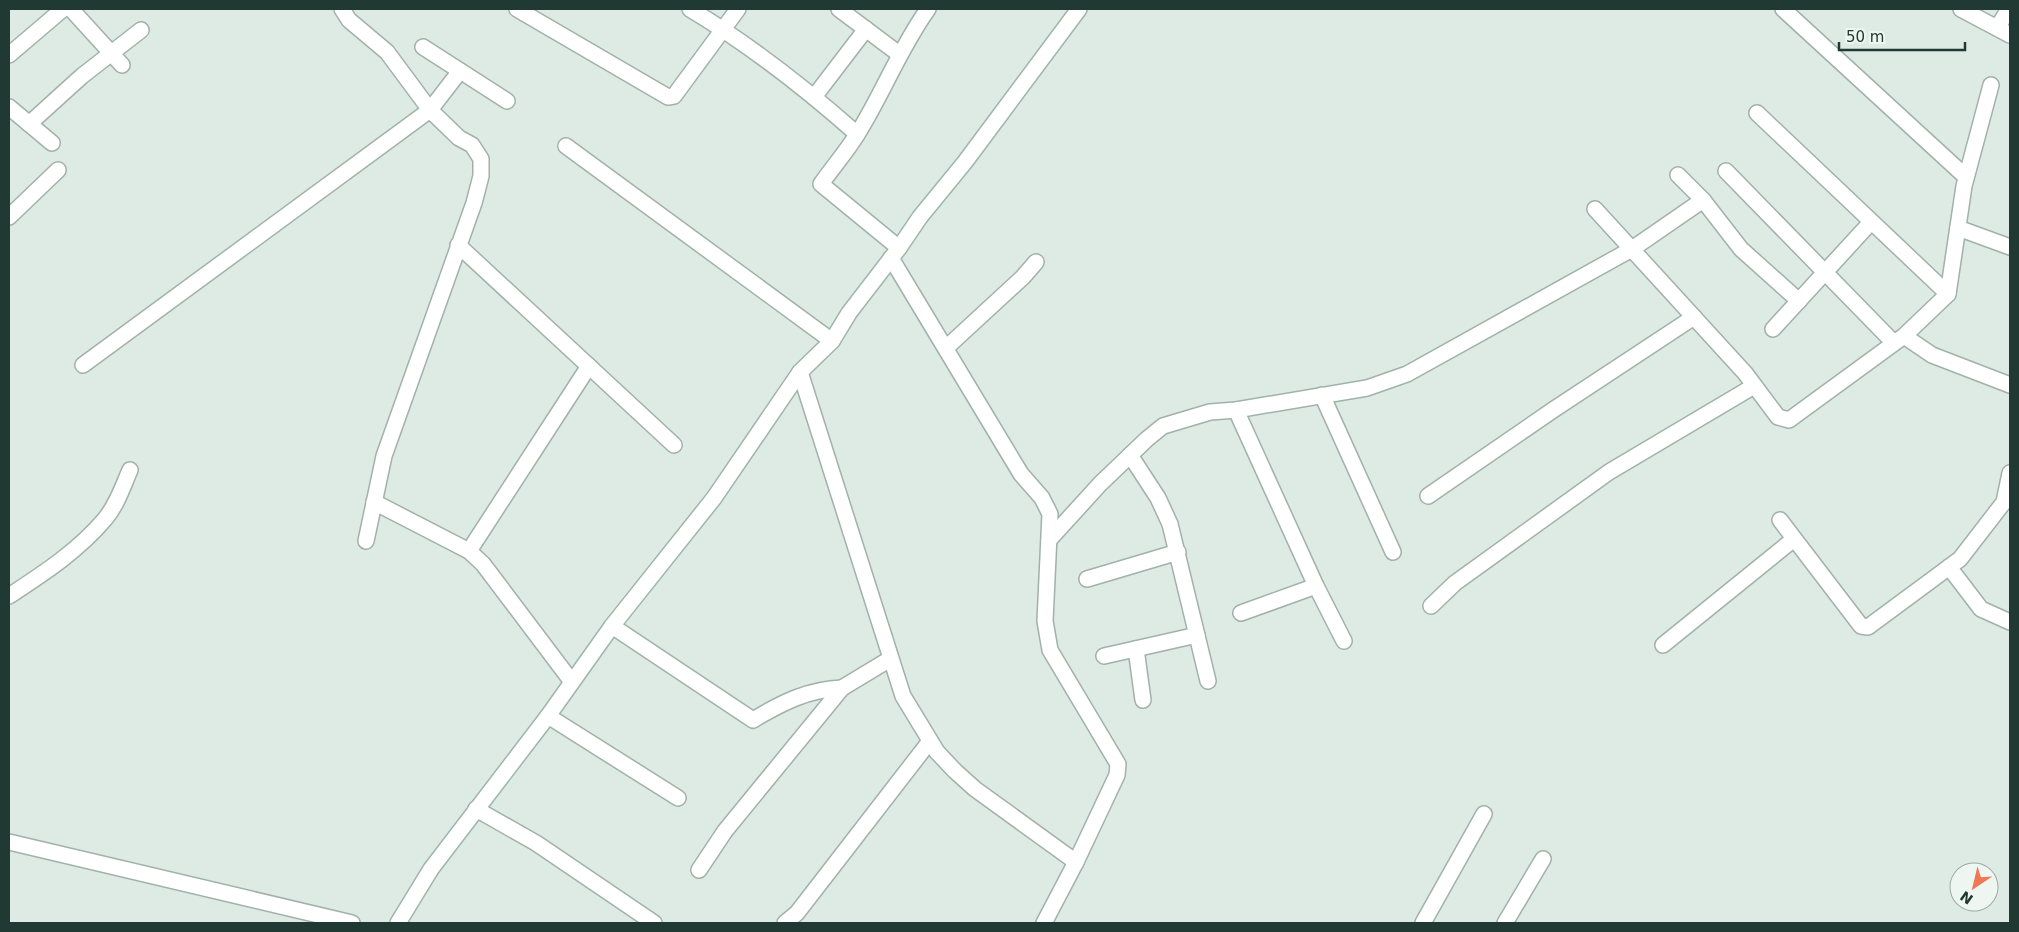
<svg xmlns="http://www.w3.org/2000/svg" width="2019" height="932" viewBox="0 0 2019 932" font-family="'DejaVu Sans',sans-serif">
	<rect width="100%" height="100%" fill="#deeae4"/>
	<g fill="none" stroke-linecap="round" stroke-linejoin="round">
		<!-- street casing -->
		<g stroke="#a1b1ab" stroke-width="18">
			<g id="street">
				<path d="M71,9L122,65"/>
				<path d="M342,9L349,20L387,52L430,110L459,138L472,145L481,159V176L474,203L384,456L366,541"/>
				<path d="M517,9L668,97L674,96L738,9"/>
				<path d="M690,9C750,45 805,88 857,134"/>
				<path d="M839,9L899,54"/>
				<path d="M1783,9L1966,177"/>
				<path d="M1961,9L2010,35"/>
				<path d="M1997,28L2009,9"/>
				<path d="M423,47L507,101"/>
				<path d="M9,55L63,9"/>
				<path d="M814,97L866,29"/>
				<path d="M9,107L52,143"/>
				<path d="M1757,113L1948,294"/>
				<path d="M29,124L82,76L141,30"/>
				<path d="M566,146L832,341"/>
				<path d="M1726,171L1894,343"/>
				<path d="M1678,175L1703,200L1741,249L1799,301"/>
				<path d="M1595,209L1745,373L1778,417L1789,420L1904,336L1948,294L1964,186L1991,85"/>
				<path d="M9,217L58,170"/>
				<path d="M1958,228L2010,247"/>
				<path d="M458,245L674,445"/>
				<path d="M899,248L821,184C833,167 847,151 858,133C883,93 900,48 928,9"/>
				<path d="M891,258L1021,474L1042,498L1050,514L1045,621L1050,650L1118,764L1117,775L1076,862L1044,923"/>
				<path d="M1773,329L1871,222"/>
				<path d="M1904,336L1932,355L2010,385"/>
				<path d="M946,348L1023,277L1036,262"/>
				<path d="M83,365L430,110L460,71"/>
				<path d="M800,372L903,696L937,752L955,771L975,789L1076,862"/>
				<path d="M1322,395L1393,552"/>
				<path d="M1236,410L1316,586L1344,641"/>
				<path d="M1130,455L1158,498L1170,524L1208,681"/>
				<path d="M1428,496L1553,410L1694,317"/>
				<path d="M374,502L469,551L483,564L572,682"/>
				<path d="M1780,520L1861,626L1868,627L1960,559L2004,502L2010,473"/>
				<path d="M1049,540L1100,484L1147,439L1163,426L1210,412L1236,410L1367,388L1407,374L1632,249L1703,200"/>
				<path d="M469,551L589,366"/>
				<path d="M1949,567L1981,609L2010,622"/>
				<path d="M1087,579L1178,552"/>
				<path d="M9,596C44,573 78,551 105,519C117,505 123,486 130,470"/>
				<path d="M1431,606L1455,583L1609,472L1754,386"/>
				<path d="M1241,613L1316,586"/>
				<path d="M612,626L753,720C781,703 809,689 842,688"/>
				<path d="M1663,645L1794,539"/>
				<path d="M1136,649L1143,700"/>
				<path d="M1104,656L1197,635"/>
				<path d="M548,716L678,798"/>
				<path d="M476,809L536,843L654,923"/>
				<path d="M9,842L352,923"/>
				<path d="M699,870L725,831L842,688L890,659"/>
				<path d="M785,923L797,913L930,741"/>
				<path d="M1423,923L1484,814"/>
				<path d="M1505,923L1543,859"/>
			</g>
		</g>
		<!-- secondary casing -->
		<g stroke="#9eb5ac" stroke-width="18">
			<path id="secondary" d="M398,923L431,869L548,716L612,626L714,498L800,372L832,341L849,313L899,248L920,217L965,162L1079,9"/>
		</g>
		<!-- street -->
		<use href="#street" stroke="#fff" stroke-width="15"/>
		<!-- secondary -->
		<use href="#secondary" stroke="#fff" stroke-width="15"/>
	</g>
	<!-- border -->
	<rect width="2019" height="932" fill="none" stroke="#203932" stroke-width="20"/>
	<!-- north arrow -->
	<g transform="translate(1974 887) rotate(215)"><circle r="24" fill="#eef6f2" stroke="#9caaa5"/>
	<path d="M0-4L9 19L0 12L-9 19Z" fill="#ef7857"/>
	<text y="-8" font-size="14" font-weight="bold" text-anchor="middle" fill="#203932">N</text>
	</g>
	<!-- scale -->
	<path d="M1839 42v8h126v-8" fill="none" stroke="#203932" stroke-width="2.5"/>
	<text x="1846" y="42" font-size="15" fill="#203932" stroke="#eef6f2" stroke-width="4" paint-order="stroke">50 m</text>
</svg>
